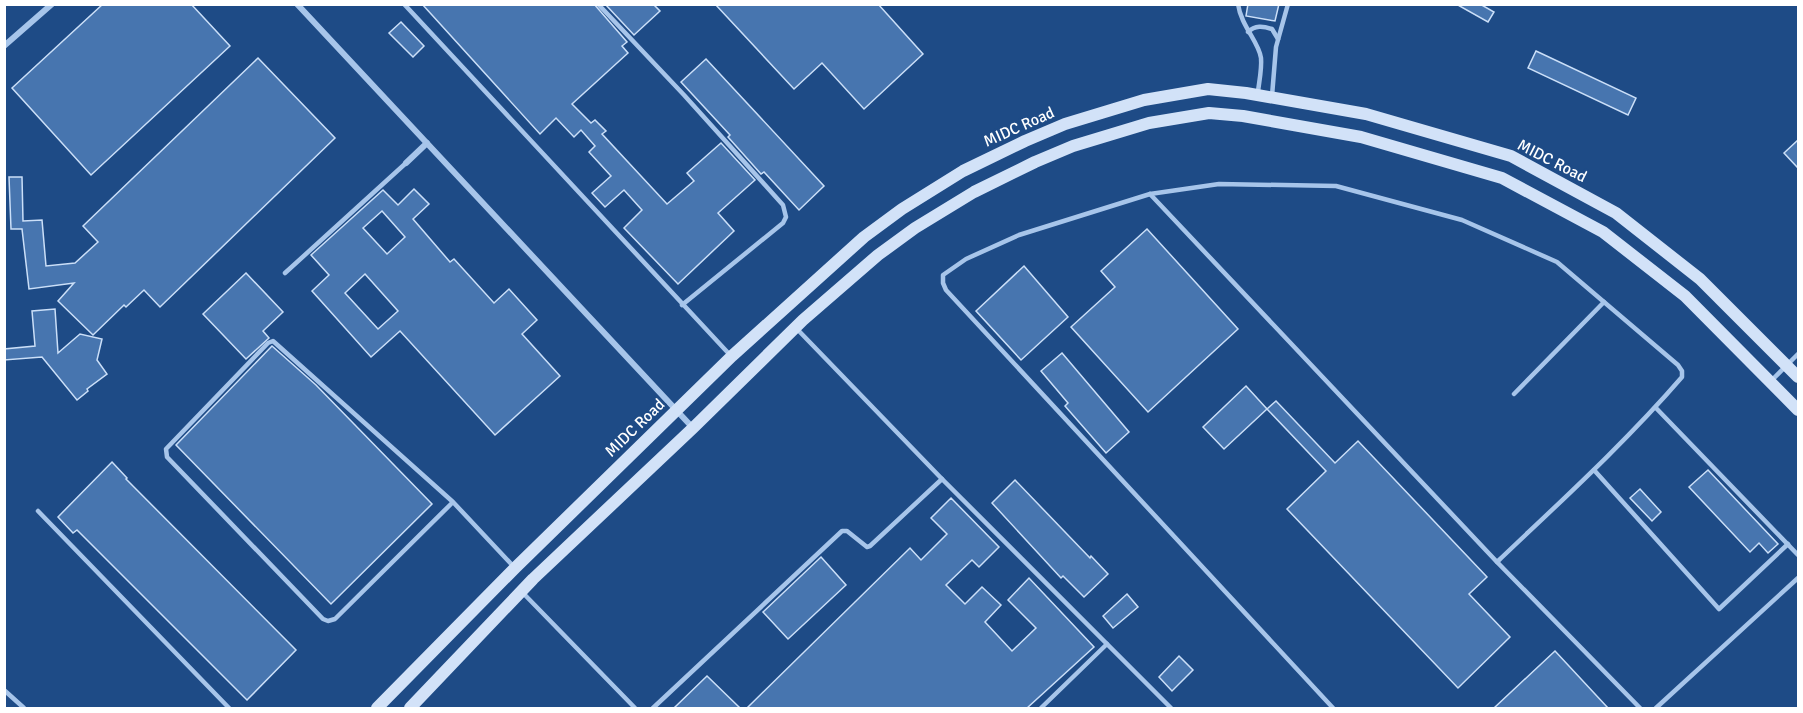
<svg xmlns="http://www.w3.org/2000/svg" width="1803" height="713" viewBox="0 0 1803 713" font-family="Signika,sans-serif">
	<rect width="100%" height="100%" fill="#1e4b86"/>
	<!-- building -->
	<g fill="#4775af" stroke="#cbdff8" stroke-width="1.5" fill-rule="evenodd">
		<path d="M103,4H191L230,46L91,175L12,88Z"/>
		<path d="M422,4H594L627,42L622,46L628,53L572,104L591,123L595,120L606,131L602,134L667,204L694,181L687,173L721,143L755,180L718,213L734,231L678,284L624,228L642,210L624,190L605,207L592,193L611,176L589,152L595,146L581,130L574,137L556,118L540,134Z"/>
		<path d="M605,4H653L660,11L634,35Z"/>
		<path d="M715,4H878L923,54L864,109L822,63L794,89Z"/>
		<path d="M1248,4H1279L1275,21L1246,16Z"/>
		<path d="M1456,4H1480L1494,12L1488,22Z"/>
		<path d="M401,22L424,46L413,57L389,33Z"/>
		<path d="M1536,51L1636,98L1628,115L1528,68Z"/>
		<path d="M258,58L335,138L160,307L144,290L126,307L124,305L93,335L58,301L74,283L29,289L22,229H11L9,177H22L23,221L42,220L46,266L75,263L98,242L83,226Z"/>
		<path d="M706,59L824,186L799,210L764,172L761,174L728,137L730,135L681,82Z"/>
		<path d="M1798,140V168L1784,153Z"/>
		<path d="M414,189L429,204L413,219L450,262L454,259L494,303L509,289L537,320L522,334L560,376L495,435L400,331L371,357L312,291L329,275L311,255L383,190L398,205ZM382,211L405,237L387,254L363,228ZM365,274L398,311L378,329L345,293Z"/>
		<path d="M1147,229L1238,329L1148,412L1071,327L1115,287L1101,271Z"/>
		<path d="M1024,266L1068,317L1021,360L976,311Z"/>
		<path d="M246,273L283,312L263,331L269,338L246,359L203,314Z"/>
		<path d="M55,309L58,353L80,334L102,339L97,360L107,374L87,389L88,391L77,400L42,357L4,360V349L35,346L32,311Z"/>
		<path d="M272,346L316,385L432,504L331,604L176,445Z"/>
		<path d="M1062,353L1129,432L1106,453L1065,406L1068,403L1041,371Z"/>
		<path d="M1246,386L1267,409L1224,449L1203,427Z"/>
		<path d="M1276,401L1335,463L1358,441L1487,577L1469,594L1510,637L1458,688L1287,509L1326,471L1267,409Z"/>
		<path d="M112,462L127,478L126,479L296,650L247,700L77,530L73,533L58,517Z"/>
		<path d="M1708,470L1778,544L1768,553L1759,543L1750,552L1689,487Z"/>
		<path d="M1015,480L1090,558L1091,556L1108,574L1084,597L1063,576L1061,578L992,503Z"/>
		<path d="M1640,489L1661,512L1652,521L1630,498Z"/>
		<path d="M951,498L999,547L979,567L972,560L946,585L965,604L982,587L1001,605L985,622L1012,651L1036,628L1008,600L1029,578L1094,647L1027,708H747L910,548L921,560L947,534L931,518Z"/>
		<path d="M821,557L846,585L788,639L763,612Z"/>
		<path d="M1127,594L1138,607L1113,628L1103,616Z"/>
		<path d="M1555,651L1608,708H1494Z"/>
		<path d="M1179,656L1193,670L1172,691L1159,677Z"/>
		<path d="M707,676L740,708H674Z"/>
	</g>
	<g fill="none" stroke-linecap="round" stroke-linejoin="round">
		<!-- service -->
		<g stroke="#a7c5ea" stroke-width="4.5">
			<path d="M404,4L731,356"/>
			<path d="M598,4L684,95L783,205L786,217L783,223L682,305"/>
			<path d="M1238,4C1241,26 1259,42 1261,58C1262,69 1259,82 1258,92"/>
			<path d="M1248,32C1255,25 1263,26 1272,29L1278,39"/>
			<path d="M1272,96L1276,47L1288,4"/>
			<path d="M1150,194L1497,562L1640,708"/>
			<path d="M285,273L406,163"/>
			<path d="M797,329L942,479L1171,708"/>
			<path d="M1771,381L1798,354"/>
			<path d="M1514,394L1604,302"/>
			<path d="M1656,408L1798,555"/>
			<path d="M1594,470L1719,609L1788,544"/>
			<path d="M453,502L335,619L328,621L323,619L167,457L166,449L268,343L273,341L453,502L515,568"/>
			<path d="M38,511L229,708"/>
			<path d="M523,593L635,708"/>
			<path d="M4,690L24,708"/>
			<path d="M653,708L842,531H847L867,547L870,546L942,479"/>
			<path d="M1041,708L1107,644"/>
			<path d="M1333,708L946,290L943,283V275L966,259L1019,235L1150,194L1219,184L1336,186L1462,220L1557,262L1678,365L1682,371V377C1625,443 1560,502 1497,562"/>
			<path d="M1656,708L1798,578"/>
		</g>
		<!-- minor -->
		<g stroke="#a7c5ea" stroke-width="6">
			<path d="M297,4L693,428"/>
			<path d="M4,46L52,4"/>
			<path d="M406,163L427,143"/>
		</g>
		<!-- secondary -->
		<g stroke="#d2e2f8" stroke-width="12">
			<path d="M377,708L515,568L732,356L864,237L902,209L963,171L1025,141L1065,124L1144,100L1208,89L1246,93L1366,114L1511,156L1616,213L1700,279L1798,377"/>
			<path d="M410,708L533,579L693,428L803,320L878,255L915,228L974,192L1035,162L1073,146L1149,123L1209,113L1243,116L1361,137L1502,178L1603,232L1685,296L1798,410"/>
		</g>
	</g>
	<g text-anchor="middle" dominant-baseline="central" stroke-width="5" stroke-linejoin="round" paint-order="stroke">
		<!-- street labels -->
		<g font-size="16" fill="#fff" stroke="#1e4b86">
			<text transform="translate(1019 127) rotate(-24)">MIDC Road</text>
			<text transform="translate(1552 161) rotate(27)">MIDC Road</text>
			<text transform="translate(635 428) rotate(-44)">MIDC Road</text>
		</g>
	</g>
	<!-- border -->
	<rect width="1803" height="713" fill="none" stroke="#ffffff" stroke-width="12"/>
</svg>
